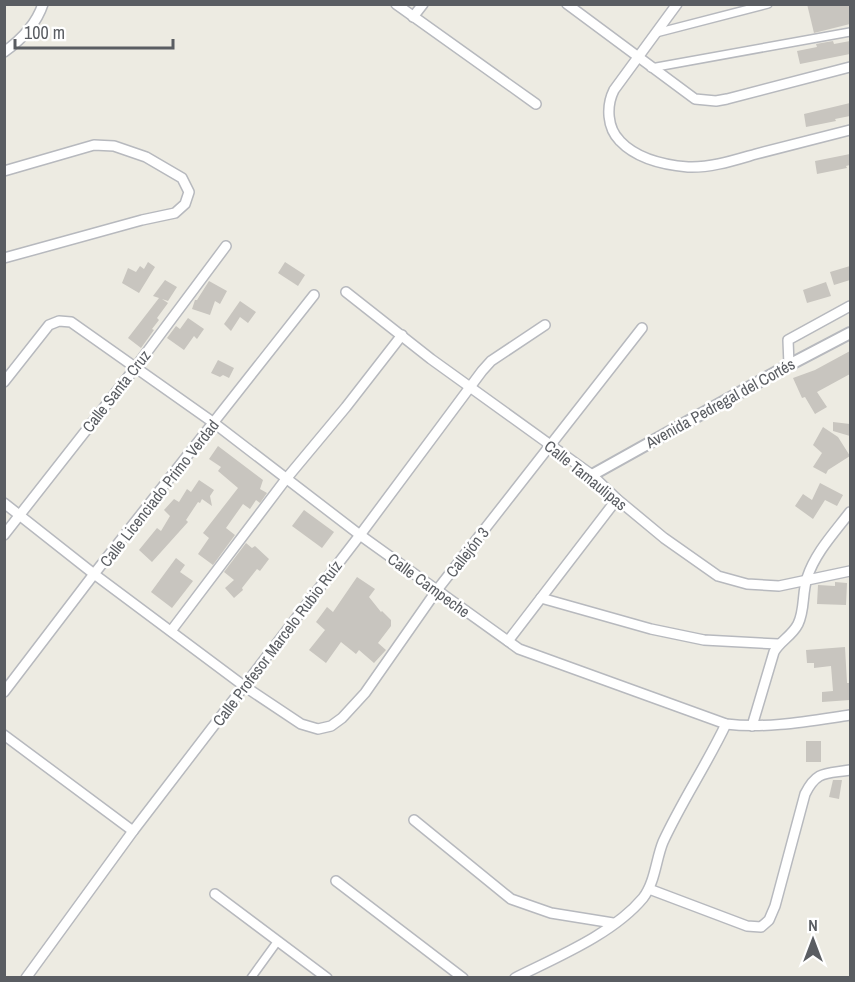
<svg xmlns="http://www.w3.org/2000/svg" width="855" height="982" viewBox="0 0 855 982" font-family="'Archivo Narrow',sans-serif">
	<rect width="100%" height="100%" fill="#edebe2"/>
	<!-- building -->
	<g fill="#c8c5bf">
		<path d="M807,4H850V24L814,33Z"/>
		<path d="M833,41L834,44L850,41V54L800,64L797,51L817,47L816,44Z"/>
		<path d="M850,103V116L835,119L836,121L806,127L804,114Z"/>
		<path d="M850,154V165L846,166L847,168L817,174L815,161Z"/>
		<path d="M148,262L155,267L139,293L122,283L128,268L136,272L140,266L144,269Z"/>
		<path d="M285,262L305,275L298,286L278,273Z"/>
		<path d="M850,266V280L834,285L830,272Z"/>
		<path d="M165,280L177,287L168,301L162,299L168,303L157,318L159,320L152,329L154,330L141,348L128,338L159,298L153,296Z"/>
		<path d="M209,281L227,291L220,304L215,301L210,315L192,309L195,300H197Z"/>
		<path d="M826,282L831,296L807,303L803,290Z"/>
		<path d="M240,301L256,312L248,323L240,317L231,331L224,324Z"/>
		<path d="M188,318L204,329L197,339L194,336L184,350L167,338L176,326L180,329Z"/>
		<path d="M850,351V374L817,392L827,407L815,414L805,397L802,398L793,378L815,370Z"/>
		<path d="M218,360L234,368L229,378L223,375L220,377L211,373Z"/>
		<path d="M833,422L850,424V436L833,431Z"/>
		<path d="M823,427L838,437L850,456L828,470L826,474L813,467L822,453L813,445Z"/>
		<path d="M218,446L263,480L260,489L267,493L260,503L256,500L250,509L243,504L226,528L235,535L213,565L198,554L209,538L203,533L238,488L218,471L221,467L209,459Z"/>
		<path d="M199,480L214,490L210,496L212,506L202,499L200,503L198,502L186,520L188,522L152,562L139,550L157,528L161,531L170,516L164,510L174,499L179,502L187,489L191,492Z"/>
		<path d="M820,483L843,495L837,506L825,500L813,519L795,506L803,494L812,500Z"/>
		<path d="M304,510L334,532L322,548L292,526Z"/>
		<path d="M246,543L252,548L255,546L269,559L260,571L257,569L242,588L243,590L234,598L225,588L234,580L224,572Z"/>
		<path d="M176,558L185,565L180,572L193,581L172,608L151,592Z"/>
		<path d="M357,577L375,589L369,597L381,612L382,611L391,620V626L378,643L386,650L374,663L359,650L356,654L341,642L326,663L309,650L325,630L316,622L327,607L333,612Z"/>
		<path d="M835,582L847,583L846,605L817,604L818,585L835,586Z"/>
		<path d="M845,647L847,683H850V700L822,702V692L833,691L831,666L814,668V663H807L806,650Z"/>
		<rect x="806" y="741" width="15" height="21"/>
		<path d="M833,780H842L839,799L829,797Z"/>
	</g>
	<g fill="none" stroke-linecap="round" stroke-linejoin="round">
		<!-- pedestrian casing -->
		<g stroke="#b7b9be" stroke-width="10">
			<g id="pedestrian">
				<path d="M656,33L768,4"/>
				<path d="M651,68L850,32"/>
				<path d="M251,978L277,942"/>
			</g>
		</g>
		<!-- minor casing -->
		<g stroke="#b7b9be" stroke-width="12">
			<g id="minor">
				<path d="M396,4L536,104"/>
				<path d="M567,4L695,99L716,101L727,99L850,67"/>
				<path d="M677,4L614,90C606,106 607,128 620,141C637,159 664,165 688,167C711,168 735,160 756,154C788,146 819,138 850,130"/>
				<path d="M413,17L423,4"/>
				<path d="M4,52C21,40 36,25 43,4"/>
				<path d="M4,171L94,145L114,146L146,157L182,178L189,192L185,204L175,213L142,220L4,258"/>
				<path d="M346,292L431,359L592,475L617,499L664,538L718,576L747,584L779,586L850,571"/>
				<path d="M789,365L788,340L850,306"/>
				<path d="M4,382L49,325L59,321L71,322L214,423L360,535L519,649L726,724C768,729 809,721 850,715"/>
				<path d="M4,503L94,574L244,686L301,724L318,729L331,726L342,718L365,693L437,590L642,328"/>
				<path d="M4,535L135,368L226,246"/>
				<path d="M541,598L651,629L704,640L778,644"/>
				<path d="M171,631L286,479L346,407L402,335"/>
				<path d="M508,641L617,499"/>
				<path d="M4,692L94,574L314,295"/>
				<path d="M752,726L774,652C780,641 792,636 798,624C805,610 802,593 807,578C815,553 834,533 850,512"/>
				<path d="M4,735L133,831"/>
				<path d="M414,820L511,899L551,913L613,923"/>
				<path d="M336,881L463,978"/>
				<path d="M649,889L747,926L761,927L769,920L775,906L805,794C817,770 826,774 850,770"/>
				<path d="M215,894L327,978"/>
				<path d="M26,978L133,831L360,535L482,371L491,361L545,325"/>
				<path d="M515,978C557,957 613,934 643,898C655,883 656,859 663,842C682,801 707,764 726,724"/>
			</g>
		</g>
		<!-- tertiary casing -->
		<g stroke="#b7b9be" stroke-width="14">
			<path id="tertiary" d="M592,475L789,365L850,333"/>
		</g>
		<!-- pedestrian -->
		<use href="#pedestrian" stroke="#fff" stroke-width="7"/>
		<!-- minor -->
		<use href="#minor" stroke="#fff" stroke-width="9"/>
		<!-- tertiary -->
		<use href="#tertiary" stroke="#fff" stroke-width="10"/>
	</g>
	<g text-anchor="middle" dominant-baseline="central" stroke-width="5" stroke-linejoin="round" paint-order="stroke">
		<!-- street labels -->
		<g font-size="16" fill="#5a5d62" stroke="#fff">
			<text transform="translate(116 391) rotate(-52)">Calle Santa Cruz</text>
			<text transform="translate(720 403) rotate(-29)">Avenida Pedregal del Cortés</text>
			<text transform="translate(586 475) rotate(39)">Calle Tamaulipas</text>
			<text transform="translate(159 493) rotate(-52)">Calle Licenciado Primo Verdad</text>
			<text transform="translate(467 552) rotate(-52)">Callejón 3</text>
			<text transform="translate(429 585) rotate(36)">Calle Campeche</text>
			<text transform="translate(277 643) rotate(-53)">Calle Profesor Marcelo Rubio Ruíz</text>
		</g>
	</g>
	<!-- border -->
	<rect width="855" height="982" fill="none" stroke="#5a5d62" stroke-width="12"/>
	<!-- north arrow -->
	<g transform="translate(813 940)" stroke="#ffffff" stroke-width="4.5" paint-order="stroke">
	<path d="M0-4.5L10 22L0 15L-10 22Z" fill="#5a5d62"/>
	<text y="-9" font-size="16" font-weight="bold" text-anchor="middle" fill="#5a5d62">N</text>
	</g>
	<!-- scale -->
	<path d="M15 39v9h158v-9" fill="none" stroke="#5a5d62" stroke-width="3"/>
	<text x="24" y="39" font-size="18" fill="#5a5d62" stroke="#ffffff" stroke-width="4.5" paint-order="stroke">100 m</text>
</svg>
